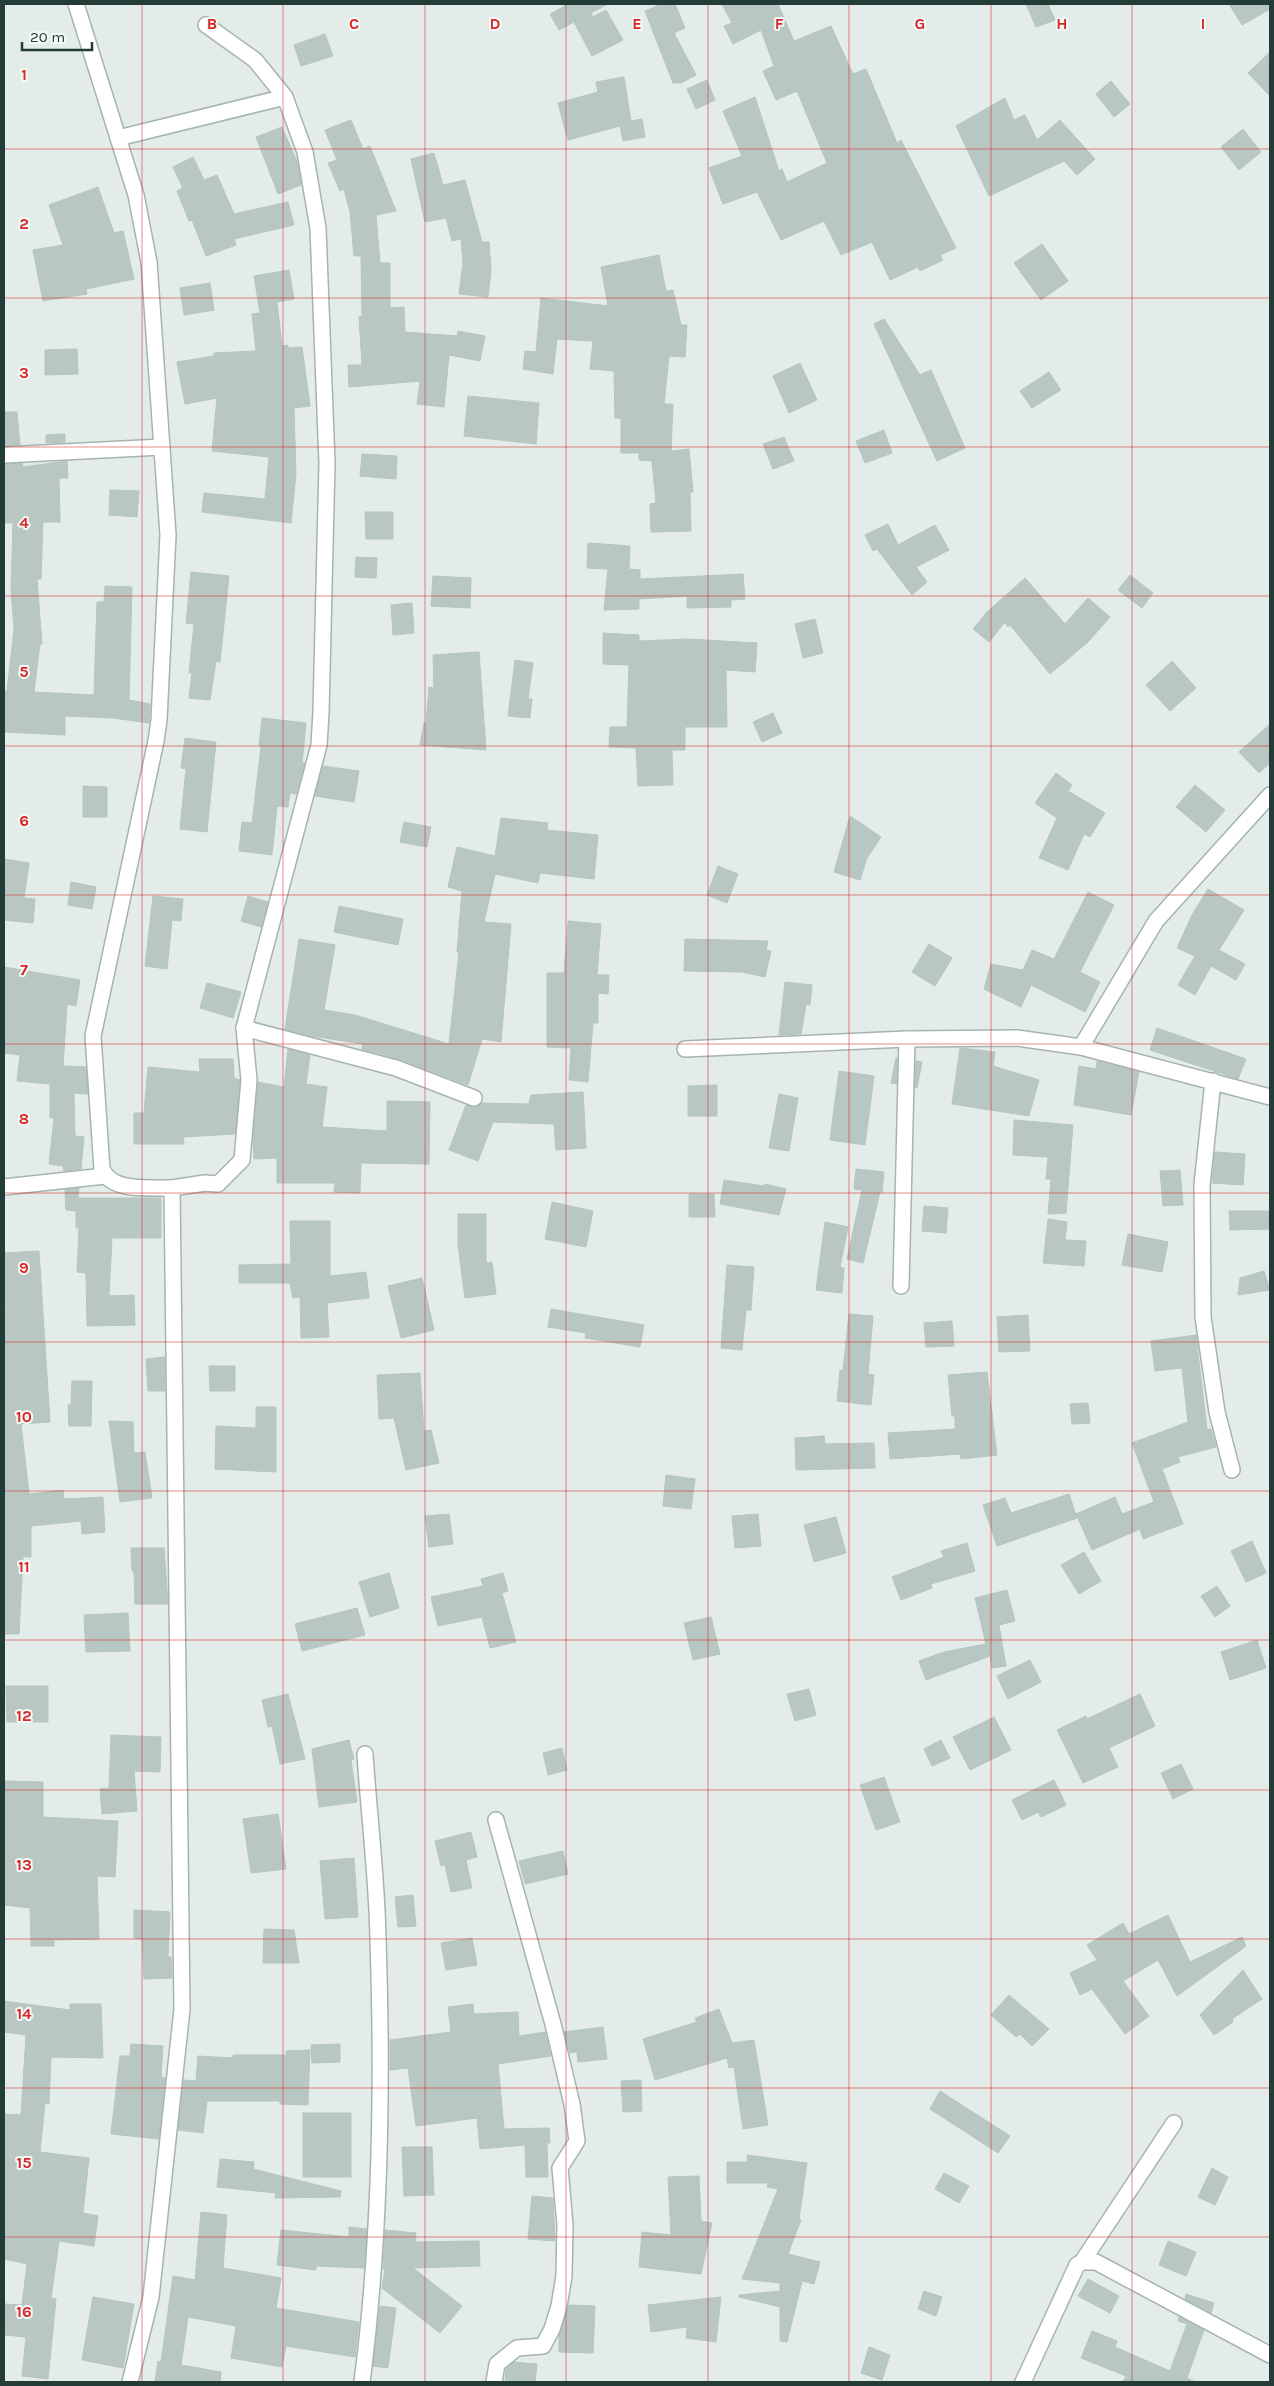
<svg xmlns="http://www.w3.org/2000/svg" width="1274" height="2386" viewBox="0 0 1274 2386" font-family="Karla,sans-serif">
	<rect width="100%" height="100%" fill="#e3ece8"/>
	<!-- building -->
	<g fill="#b8c7c1" stroke="#b5c5bf">
		<path d="M563,4H608L591,13L593,17L606,10L623,40L592,56L574,22L559,30L550,14L565,6Z"/>
		<path d="M662,4H675L685,28L674,33L696,75L681,83H673L645,11Z"/>
		<path d="M722,4H778L794,41L831,26L853,74L866,69L897,143L901,140L956,248L940,255L943,260L920,271L918,267L890,280L872,242L841,255L824,221L781,240L757,192L723,204L709,168L742,156L723,111L755,97L779,171L782,169L787,182L827,163L797,91L776,100L763,71L774,66L761,30L733,44L724,26L732,23Z"/>
		<path d="M1026,4H1048L1055,20L1036,27Z"/>
		<path d="M1229,4H1270V9L1242,25Z"/>
		<path d="M325,34L333,56L301,66L294,45Z"/>
		<path d="M1270,52V96L1248,73Z"/>
		<path d="M624,77L631,121L642,119L645,137L623,141L620,126L568,140L558,103L598,92L596,82Z"/>
		<path d="M707,80L715,100L696,109L687,89Z"/>
		<path d="M1111,81L1130,104L1114,117L1096,94Z"/>
		<path d="M1005,98L1014,120L1025,115L1037,140L1060,120L1095,159L1077,175L1064,161L989,196L956,126Z"/>
		<path d="M351,120L363,149L370,146L396,211L376,215L380,263H390V308L404,307L405,332L457,336L458,331L485,336L480,361L449,355L444,407L417,404L420,381L349,387L348,365H362L359,317L362,316L361,256H354L350,212L344,189L340,191L328,163L337,160L325,130Z"/>
		<path d="M282,127L298,164L301,185L278,194L256,137Z"/>
		<path d="M1243,129L1261,152L1239,170L1221,147Z"/>
		<path d="M434,153L443,185L465,180L482,242H489L491,270L488,297L459,294L463,262L461,239L452,241L446,218L425,222L411,159Z"/>
		<path d="M193,157L204,180L217,175L234,214L288,202L294,225L234,239L236,245L206,256L192,220L189,221L177,191L183,188L173,167Z"/>
		<path d="M98,187L114,233L123,231L134,279L86,289L87,294L43,301L33,250L63,245L49,205Z"/>
		<path d="M1042,244L1068,281L1041,300L1014,263Z"/>
		<path d="M659,255L666,291L673,290L681,325H687L685,357L669,356L664,404H673L671,451L689,449L693,492H690L691,531L651,532L650,504L656,503L652,461L639,460V453H621V418H615L614,371L590,369L593,341L557,339L553,374L523,369L525,351L536,352L541,298L608,306L601,267Z"/>
		<path d="M289,270L294,299L277,302L282,346L288,345V348L302,347L310,406L294,408L296,475L291,523L202,512L204,493L265,499L269,457L212,451L217,398L185,404L177,362L214,356V353L256,351L252,314L260,313L254,276Z"/>
		<path d="M210,283L214,310L184,315L180,288Z"/>
		<path d="M884,319L920,375L931,370L965,448L937,461L874,324Z"/>
		<path d="M77,349L78,374L45,375V350Z"/>
		<path d="M800,363L817,400L789,413L773,376Z"/>
		<path d="M1049,372L1061,390L1032,408L1020,391Z"/>
		<path d="M468,396L539,403L536,444L464,436Z"/>
		<path d="M4,412H17L20,445L4,446Z"/>
		<path d="M884,430L892,453L865,463L856,441Z"/>
		<path d="M65,434V442L46,443V435Z"/>
		<path d="M784,437L794,461L773,469L763,444Z"/>
		<path d="M362,454L397,456L396,479L360,476Z"/>
		<path d="M67,461L68,478H59L60,522H43L41,579H37L42,644H40L34,692L94,695L97,602H104L105,586L132,587L129,700L150,704L149,723L113,718L65,716V735L4,732L5,691H7L14,629L11,589L13,523H4V464L22,463L23,467Z"/>
		<path d="M110,490L139,491L137,517L109,515Z"/>
		<path d="M365,512H393V539H366Z"/>
		<path d="M888,524L898,545L935,525L949,550L916,567L927,582L912,595L877,549L873,551L865,535Z"/>
		<path d="M588,543L630,546L629,569L640,570V579L743,574L745,599L731,600V607L687,608V596L639,599V609L604,610L608,569L587,568Z"/>
		<path d="M356,557L377,558L376,578L355,577Z"/>
		<path d="M191,572L229,576L220,662L216,661L210,700L189,698L192,673H189L194,624L186,623Z"/>
		<path d="M1130,575L1153,593L1142,608L1118,590Z"/>
		<path d="M433,576L471,578L470,608L431,606Z"/>
		<path d="M1025,578L1065,624L1088,598L1110,617L1088,642L1050,674L1010,625L1008,627L1005,622L989,642L973,629L987,612Z"/>
		<path d="M412,603L414,633L393,635L391,605Z"/>
		<path d="M815,619L823,653L803,658L795,624Z"/>
		<path d="M603,633L639,635V641L688,639L757,643L755,672L726,670L727,727H685V750H672L673,785L638,786L636,748L609,747L610,727H627L629,665L603,664Z"/>
		<path d="M479,652L486,750L420,745L424,723H426L429,687L434,688L433,655Z"/>
		<path d="M515,660L533,663L528,699H532L530,718L508,716Z"/>
		<path d="M1172,661L1196,688L1170,711L1146,685Z"/>
		<path d="M773,713L782,733L762,742L753,722Z"/>
		<path d="M262,718L306,723L302,763H305L296,794L290,793L288,807L277,806L272,855L239,851L242,822L252,823L261,747L259,746Z"/>
		<path d="M1270,724V763L1259,773L1239,752Z"/>
		<path d="M185,738L216,742L207,832L180,829L186,769L181,768Z"/>
		<path d="M323,766L359,771L354,802L315,796Z"/>
		<path d="M1056,773L1072,785L1068,791L1105,813L1090,837L1084,834L1068,870L1039,858L1057,818L1035,803Z"/>
		<path d="M1195,785L1225,810L1206,832L1176,807Z"/>
		<path d="M83,786L107,787V817H83Z"/>
		<path d="M850,816L881,837L867,858L860,880L834,872Z"/>
		<path d="M501,818L548,823L547,830L598,835L594,879L540,873L538,883L495,874L484,922L511,924L501,1042L482,1039L468,1085L399,1059L362,1049L363,1044L312,1036L285,1029L299,939L335,945L324,1010L355,1015L449,1044L459,952H457L462,891L448,887L457,847L495,856Z"/>
		<path d="M404,822L431,827L427,847L400,842Z"/>
		<path d="M4,859L29,863L24,898L35,899L33,923L4,920Z"/>
		<path d="M718,866L738,874L727,903L707,895Z"/>
		<path d="M71,882L96,887L92,909L68,905Z"/>
		<path d="M1208,889L1244,910L1219,950L1245,964L1236,980L1211,966L1195,995L1178,985L1195,956L1177,948L1192,915Z"/>
		<path d="M1088,892L1114,905L1080,972L1100,982L1085,1012L1031,985L1021,1007L984,989L991,964L1023,970L1032,950L1054,959Z"/>
		<path d="M153,896L183,899L181,921L172,920L167,969L145,966Z"/>
		<path d="M248,896L268,902L261,927L241,921Z"/>
		<path d="M339,906L403,919L398,945L334,932Z"/>
		<path d="M568,921L601,924L597,975H609L608,994L598,993V1023H593L588,1082L569,1080L571,1048L547,1047V973H564Z"/>
		<path d="M685,939L768,941L766,950L771,951L765,977L742,972L684,971Z"/>
		<path d="M929,944L952,958L935,986L912,972Z"/>
		<path d="M4,967L80,980L76,1006L67,1004L63,1066L86,1067L88,1094L74,1093L75,1136L84,1137L81,1169L64,1171L63,1166L49,1164L54,1118H50V1084L17,1081L20,1055L4,1053Z"/>
		<path d="M785,982L812,985L810,1005L806,1004L801,1034L779,1035Z"/>
		<path d="M207,983L241,992L233,1018L200,1008Z"/>
		<path d="M1157,1028L1246,1059L1238,1079L1150,1050Z"/>
		<path d="M960,1048L995,1052L993,1066L1039,1080L1029,1116L952,1104Z"/>
		<path d="M288,1049L310,1055L306,1084L327,1087L322,1127L387,1131V1101L430,1102L429,1164L361,1163L360,1193L334,1192L335,1183H277V1158L254,1159L253,1139L258,1082L284,1087Z"/>
		<path d="M896,1058H897V1084L891,1083Z"/>
		<path d="M199,1059H233L234,1078L240,1080L235,1134L183,1137L184,1144H134V1113H144L148,1067L200,1072Z"/>
		<path d="M916,1061L922,1062L917,1088L915,1087Z"/>
		<path d="M1097,1061L1139,1072L1131,1115L1074,1105L1079,1066L1096,1069Z"/>
		<path d="M839,1071L874,1076L865,1145L830,1140Z"/>
		<path d="M717,1085V1116H688V1086Z"/>
		<path d="M583,1092L586,1148L556,1150L554,1124L493,1122L478,1161L449,1150L466,1105L475,1107L481,1103L529,1104L531,1095Z"/>
		<path d="M779,1094L798,1098L789,1151L769,1148Z"/>
		<path d="M1014,1120L1073,1125L1066,1213L1048,1214L1051,1179H1046L1048,1157L1013,1155Z"/>
		<path d="M1215,1152L1245,1154L1243,1185L1212,1183Z"/>
		<path d="M856,1169L884,1172L882,1192H880L863,1263L847,1259L862,1190L854,1189Z"/>
		<path d="M1180,1170L1183,1205L1163,1206L1160,1171Z"/>
		<path d="M724,1180L764,1186L765,1184L786,1189L779,1215L720,1204Z"/>
		<path d="M79,1188L78,1198H161V1238H112L109,1296L134,1295L135,1325L87,1326L86,1273L77,1272L79,1228H76V1211L66,1210L65,1190Z"/>
		<path d="M689,1194H714L715,1217H689Z"/>
		<path d="M552,1202L593,1211L586,1247L545,1239Z"/>
		<path d="M924,1206L948,1208L946,1233L922,1231Z"/>
		<path d="M1229,1211H1270V1229L1230,1230Z"/>
		<path d="M458,1214H486V1263L492,1262L496,1294L465,1298L458,1245Z"/>
		<path d="M1048,1219L1067,1222L1065,1240L1086,1241L1084,1266L1043,1263Z"/>
		<path d="M290,1221H330V1276L366,1272L369,1298L327,1303L329,1337L301,1338L300,1297L293,1298L290,1283H239V1265L291,1264Z"/>
		<path d="M825,1222L848,1227L840,1267L844,1268L842,1293L816,1290Z"/>
		<path d="M1128,1234L1168,1242L1162,1272L1122,1265Z"/>
		<path d="M39,1251L50,1422L21,1424L29,1494L63,1490L64,1499L103,1497L105,1532L82,1534L81,1521L31,1526V1557H23L19,1634H4V1311H6L4,1253Z"/>
		<path d="M727,1265L754,1267L751,1310H746L742,1350L721,1348Z"/>
		<path d="M1264,1271L1270,1290L1238,1295L1240,1278Z"/>
		<path d="M422,1278L434,1330L401,1338L388,1286Z"/>
		<path d="M551,1309L644,1325L640,1347L585,1338L586,1333L548,1327Z"/>
		<path d="M849,1314L873,1316L868,1374L874,1375L871,1405L837,1401L840,1370L843,1371Z"/>
		<path d="M1028,1315L1030,1351L999,1352L997,1317Z"/>
		<path d="M952,1321L954,1346L926,1347L924,1323Z"/>
		<path d="M1196,1335L1207,1430L1211,1429L1216,1447L1178,1457L1180,1462L1162,1469L1183,1524L1143,1539L1140,1529L1092,1550L1076,1514L1115,1497L1122,1514L1154,1502L1132,1443L1188,1422L1182,1368L1155,1371L1151,1341Z"/>
		<path d="M165,1357V1391H148L146,1359Z"/>
		<path d="M209,1366H235V1391H210Z"/>
		<path d="M987,1372L997,1455L961,1459L960,1454L890,1459L888,1433L955,1429V1416H952L948,1375Z"/>
		<path d="M420,1373L424,1431L431,1430L439,1463L406,1470L394,1418L379,1419L377,1375Z"/>
		<path d="M72,1381H92L91,1426H69L68,1405H71Z"/>
		<path d="M1088,1403L1090,1423L1072,1424L1070,1404Z"/>
		<path d="M256,1407H276V1472L215,1469L216,1426L256,1428Z"/>
		<path d="M109,1421L133,1422L134,1453L145,1452L152,1498L120,1502Z"/>
		<path d="M824,1436L825,1444L874,1443L875,1468L796,1470L795,1438Z"/>
		<path d="M666,1475L695,1479L691,1509L663,1506Z"/>
		<path d="M1069,1494L1077,1518L997,1546L983,1505L1005,1498L1011,1513Z"/>
		<path d="M449,1514L453,1544L429,1547L425,1516Z"/>
		<path d="M758,1514L761,1546L735,1548L732,1516Z"/>
		<path d="M836,1517L846,1553L814,1562L804,1525Z"/>
		<path d="M1252,1541L1266,1573L1246,1582L1231,1551Z"/>
		<path d="M967,1543L975,1571L931,1584L932,1588L901,1600L892,1577L944,1557L941,1551Z"/>
		<path d="M131,1548H164L168,1604H135L134,1571H132Z"/>
		<path d="M1084,1552L1101,1581L1079,1594L1061,1565Z"/>
		<path d="M389,1573L399,1608L370,1617L359,1582Z"/>
		<path d="M503,1573L508,1591L502,1593L516,1642L490,1648L482,1617L438,1626L431,1597L483,1586L481,1579Z"/>
		<path d="M1217,1586L1230,1606L1215,1617L1201,1596Z"/>
		<path d="M1007,1590L1015,1621L999,1625L1006,1666L992,1668L990,1656L926,1680L919,1661L944,1652L986,1644L975,1598Z"/>
		<path d="M357,1608L365,1635L302,1651L295,1624Z"/>
		<path d="M128,1613L130,1651L86,1652L84,1615Z"/>
		<path d="M711,1617L720,1654L693,1660L684,1623Z"/>
		<path d="M1257,1640L1266,1668L1230,1680L1221,1652Z"/>
		<path d="M1030,1660L1041,1682L1008,1699L997,1676Z"/>
		<path d="M6,1686H48V1722H7Z"/>
		<path d="M809,1689L816,1715L795,1721L787,1694Z"/>
		<path d="M288,1694L305,1759L280,1764L272,1726L268,1727L262,1700Z"/>
		<path d="M1140,1694L1155,1726L1109,1748L1118,1767L1083,1783L1057,1730L1086,1716L1087,1719Z"/>
		<path d="M994,1717L1011,1750L970,1770L953,1737Z"/>
		<path d="M111,1735L161,1737L160,1772L134,1771L137,1811L102,1814L100,1789L109,1788Z"/>
		<path d="M349,1740L354,1759L351,1760L357,1802L319,1807L312,1749Z"/>
		<path d="M941,1740L950,1758L932,1766L924,1749Z"/>
		<path d="M562,1748L567,1770L548,1775L543,1753Z"/>
		<path d="M1181,1764L1193,1789L1173,1799L1161,1773Z"/>
		<path d="M884,1777L900,1822L876,1830L860,1785Z"/>
		<path d="M1054,1780L1066,1805L1041,1817L1038,1812L1022,1820L1012,1800Z"/>
		<path d="M4,1781L43,1782V1817L118,1821L115,1877L97,1876L99,1939L54,1940V1946H31L30,1908L4,1905Z"/>
		<path d="M278,1814L286,1869L251,1873L243,1819Z"/>
		<path d="M471,1832L477,1857L466,1860L472,1888L451,1892L445,1865L441,1866L435,1841Z"/>
		<path d="M563,1851L568,1874L525,1884L519,1861Z"/>
		<path d="M354,1858L358,1917L325,1919L320,1861Z"/>
		<path d="M413,1895L416,1926L398,1927L395,1897Z"/>
		<path d="M134,1910L170,1912L168,1957H171L172,1978L144,1979L142,1939L134,1938Z"/>
		<path d="M1168,1915L1190,1962L1242,1937L1246,1946L1177,1996L1158,1960L1123,1981L1149,2016L1125,2034L1092,1989L1080,1995L1070,1973L1097,1960L1087,1945L1123,1923L1129,1934Z"/>
		<path d="M264,1929L294,1930L299,1963H263Z"/>
		<path d="M472,1938L477,1965L446,1970L441,1943Z"/>
		<path d="M1243,1970L1262,1999L1232,2019L1233,2022L1214,2035L1200,2015Z"/>
		<path d="M1009,1995L1049,2029L1032,2046L1020,2034L1016,2037L991,2015Z"/>
		<path d="M4,2001L70,2010V2004H101L103,2058L51,2057L49,2104L45,2103L40,2152L89,2158L83,2213L98,2216L94,2246L59,2241L51,2298L56,2299L48,2379L22,2376L26,2337L4,2335V2304L22,2305L27,2264L4,2259V2114L21,2115L26,2035L4,2032Z"/>
		<path d="M473,2004L474,2014L518,2012L519,2036L545,2032L551,2056L498,2064L504,2129L549,2128L550,2143H547L548,2177H526L525,2145L480,2149L477,2118L416,2126L408,2068L390,2070V2040L451,2032L448,2007Z"/>
		<path d="M719,2009L732,2043L754,2040L768,2125L743,2129L734,2067L729,2068L727,2058L655,2080L643,2039L697,2022L695,2018Z"/>
		<path d="M603,2027L607,2059L578,2062L577,2052L570,2053L564,2032Z"/>
		<path d="M131,2044L163,2046L161,2077L165,2078L159,2139L111,2134L120,2056H130Z"/>
		<path d="M340,2044V2062L312,2063L311,2045Z"/>
		<path d="M310,2050L308,2105L280,2104V2101H207L203,2133L178,2130L184,2080L196,2081L198,2056L233,2058V2055H286V2051Z"/>
		<path d="M641,2080L642,2111L623,2112L621,2081Z"/>
		<path d="M940,2091L1010,2136L998,2153L930,2109Z"/>
		<rect x="303" y="2113" width="48" height="64"/>
		<path d="M402,2147H432L434,2195L404,2196Z"/>
		<path d="M747,2155L807,2163L799,2219L801,2220L788,2254L820,2262L814,2284L802,2281L787,2342L780,2341V2307L739,2297V2295L780,2291V2283L742,2279L778,2189L767,2187L768,2183H727V2162H748Z"/>
		<path d="M220,2159L254,2162L253,2169L341,2191L340,2197L275,2198L276,2193L217,2187Z"/>
		<path d="M1212,2168L1228,2177L1215,2205L1198,2197Z"/>
		<path d="M944,2173L969,2186L959,2203L935,2189Z"/>
		<path d="M699,2176L701,2221L712,2223L701,2274L639,2267L642,2232L671,2235L668,2177Z"/>
		<path d="M532,2196L553,2198L555,2241L528,2239Z"/>
		<path d="M201,2212L227,2215L223,2268L281,2278L276,2308L359,2322L355,2357L286,2346L282,2367L231,2358L236,2326L188,2317L181,2365L221,2372L220,2382H155L158,2361L161,2362L173,2276L195,2280Z"/>
		<path d="M349,2227L367,2229L364,2268L316,2266V2270L277,2265L281,2230L349,2237Z"/>
		<path d="M385,2230L416,2233L415,2242L479,2241L480,2266L413,2268L462,2306L440,2333L382,2288L385,2269H383Z"/>
		<path d="M1168,2241L1196,2252L1186,2276L1159,2265Z"/>
		<path d="M1088,2279L1119,2296L1110,2313L1078,2296Z"/>
		<path d="M924,2291L942,2297L936,2316L918,2309Z"/>
		<path d="M1186,2294L1214,2303L1211,2313L1185,2299Z"/>
		<path d="M93,2297L134,2304L123,2368L82,2360Z"/>
		<path d="M721,2297L716,2342L686,2338L687,2327L651,2332L648,2305Z"/>
		<path d="M569,2305L595,2306L593,2353L559,2352V2336Z"/>
		<path d="M380,2306L396,2308L388,2368L373,2366Z"/>
		<path d="M1179,2317L1204,2330L1187,2378L1195,2382H1123L1126,2376L1081,2358L1092,2331L1117,2341L1115,2347L1170,2371L1187,2324L1178,2321Z"/>
		<path d="M869,2347L890,2355L882,2380L861,2373Z"/>
		<path d="M514,2362L537,2364L535,2382L505,2380L506,2369Z"/>
	</g>
	<g fill="none" stroke-linecap="round" stroke-linejoin="round">
		<!-- minor casing -->
		<g stroke="#a6b4af" stroke-width="18">
			<g id="minor">
				<path d="M76,4L136,195L149,262L168,535L159,720L156,741L93,1036L102,1169C112,1193 150,1187 172,1188"/>
				<path d="M118,138L285,97"/>
				<path d="M4,455L162,447"/>
				<path d="M244,1028L396,1068L474,1098"/>
				<path d="M1081,1047L1156,921L1270,795"/>
				<path d="M685,1049L907,1039L1017,1038L1081,1047L1270,1097"/>
				<path d="M1213,1081L1202,1185L1203,1317L1217,1412L1232,1470"/>
				<path d="M4,1187L105,1176"/>
				<path d="M901,1286L907,1039"/>
				<path d="M1082,2262L1174,2123"/>
				<path d="M130,2382L151,2297L182,2009L172,1188L205,1183L218,1184L242,1160L249,1080L244,1028L319,745L321,712L327,463L318,228L305,152L285,97L255,60L206,25"/>
				<path d="M362,2382C381,2235 383,2087 378,1939C377,1878 369,1816 365,1754"/>
				<path d="M494,2382L497,2364L517,2348L543,2346L552,2329L559,2306L564,2276L565,2225L560,2168L577,2141L572,2104L553,2024L496,1820"/>
				<path d="M1023,2382L1077,2265L1082,2262H1096L1270,2355"/>
			</g>
		</g>
		<!-- minor -->
		<use href="#minor" stroke="#fff" stroke-width="15"/>
	</g>
	<!-- grid -->
	<path fill="none" stroke="#d62828" stroke-width="1" stroke-opacity="0.55" d="M142,4V2382M283,4V2382M425,4V2382M566,4V2382M708,4V2382M849,4V2382M991,4V2382M1132,4V2382M4,149H1270M4,298H1270M4,447H1270M4,596H1270M4,746H1270M4,895H1270M4,1044H1270M4,1193H1270M4,1342H1270M4,1491H1270M4,1640H1270M4,1790H1270M4,1939H1270M4,2088H1270M4,2237H1270"/>
	<g font-size="16" text-anchor="middle" font-weight="bold" fill="#d62828" stroke="#f3f9f6" stroke-width="4" stroke-linejoin="round" paint-order="stroke">
		<text x="212" y="29">B</text>
		<text x="354" y="29">C</text>
		<text x="495" y="29">D</text>
		<text x="637" y="29">E</text>
		<text x="779" y="29">F</text>
		<text x="920" y="29">G</text>
		<text x="1062" y="29">H</text>
		<text x="1203" y="29">I</text>
		<text x="24" y="80">1</text>
		<text x="24" y="229">2</text>
		<text x="24" y="378">3</text>
		<text x="24" y="528">4</text>
		<text x="24" y="677">5</text>
		<text x="24" y="826">6</text>
		<text x="24" y="975">7</text>
		<text x="24" y="1124">8</text>
		<text x="24" y="1273">9</text>
		<text x="24" y="1422">10</text>
		<text x="24" y="1572">11</text>
		<text x="24" y="1721">12</text>
		<text x="24" y="1870">13</text>
		<text x="24" y="2019">14</text>
		<text x="24" y="2168">15</text>
		<text x="24" y="2317">16</text>
	</g>
	<!-- border -->
	<rect width="1274" height="2386" fill="none" stroke="#233c37" stroke-width="10"/>
	<!-- scale -->
	<path d="M22 42v8h70v-8" fill="none" stroke="#233c37" stroke-width="2.5"/>
	<text x="30" y="42" font-size="15" fill="#233c37" stroke="#f3f9f6" stroke-width="4" paint-order="stroke">20 m</text>
</svg>
